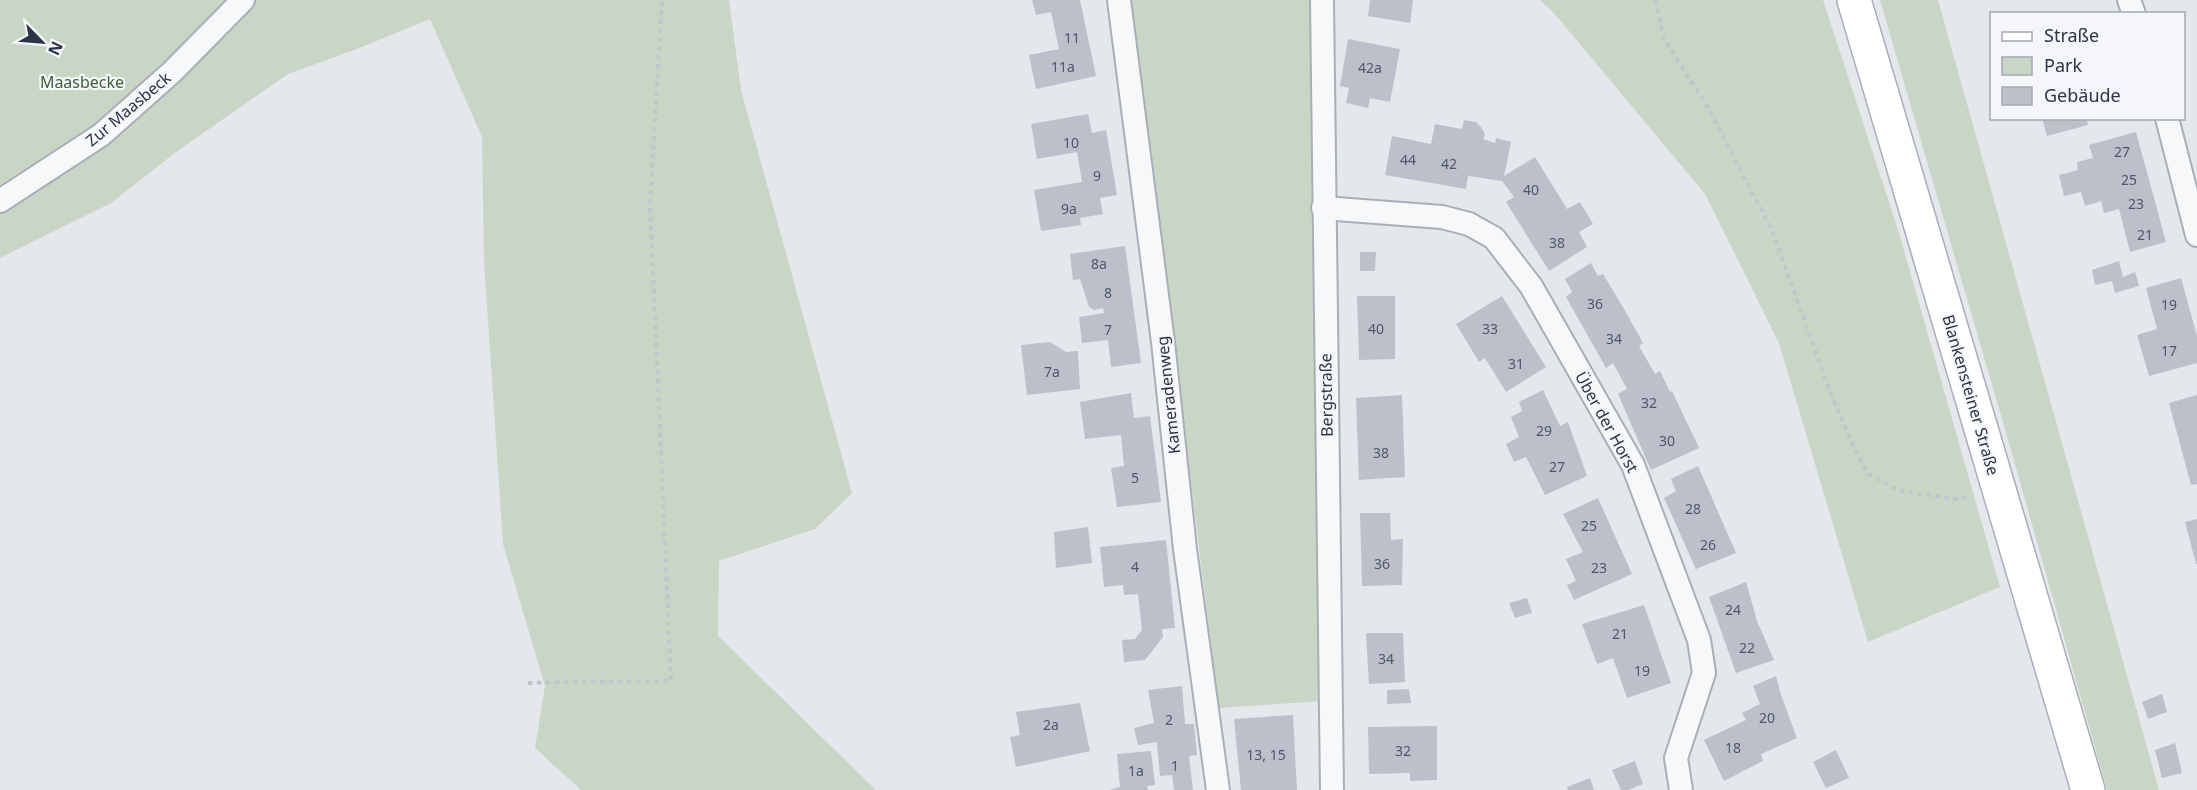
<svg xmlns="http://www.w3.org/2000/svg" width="2197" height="790" viewBox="0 0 2197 790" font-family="'Noto Sans',sans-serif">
	<rect width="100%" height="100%" fill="#e4e7ec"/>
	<!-- green -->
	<g fill="#c9d6c5">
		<path d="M0,0H729L741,90L852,493L815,529L719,561L718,636L876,790H581L535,748L545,686L503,544L484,261L482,137L430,19L357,49L288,74L176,152L111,203L0,258Z"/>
		<path d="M1131,0H1313L1323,701L1219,708Z"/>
		<path d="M1540,0H1823L1899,233L2000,587L1868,642L1779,343L1705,194L1553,12Z"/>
		<path d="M1880,0H1938L2159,790H2107L2009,443Z"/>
	</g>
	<!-- building -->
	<g fill="#bbc0ca">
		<path d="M1032,0H1080L1096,76L1036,89L1029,55L1059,49L1051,12L1036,15Z"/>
		<path d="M1370,0H1413L1410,23L1368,16Z"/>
		<path d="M1348,39L1400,49L1390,102L1370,98L1368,108L1346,103L1349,88L1340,86Z"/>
		<path d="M1088,114L1092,133L1106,130L1117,195L1100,198L1103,214L1080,218L1081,225L1041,231L1034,190L1082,182L1077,152L1037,159L1031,124Z"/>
		<path d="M2042,118H2086L2088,125L2047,136Z"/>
		<path d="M1464,120L1476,122L1481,127L1485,134L1483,139L1495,143L1496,138L1511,142L1504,176L1535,157L1567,209L1580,202L1593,224L1579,232L1587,247L1549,271L1506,202L1514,197L1502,181L1468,176L1466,189L1385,175L1392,136L1431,144L1435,124L1462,129Z"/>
		<path d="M2136,132L2166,242L2130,252L2119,209L2104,213L2101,201L2085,206L2081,192L2064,196L2059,175L2078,170L2077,162L2093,158L2089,145Z"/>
		<path d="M1125,246L1141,363L1111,367L1108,340L1082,343L1079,317L1104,313L1103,308L1094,310L1089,307L1080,279L1073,280L1070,254Z"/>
		<path d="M1360,252H1376L1375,271H1360Z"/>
		<path d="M2119,261L2123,277L2135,272L2139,286L2115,293L2112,281L2095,285L2092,270Z"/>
		<path d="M1591,263L1598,276L1603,274L1624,309L1643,343L1639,346L1655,374L1660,371L1670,392L1672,391L1699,448L1651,470L1618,394L1627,389L1613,363L1606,368L1566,297L1572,292L1565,279Z"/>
		<path d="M2181,278L2197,336V363L2149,376L2137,335L2157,329L2146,288Z"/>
		<path d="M1357,296H1395V359L1359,360Z"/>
		<path d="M1502,296L1546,367L1506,392L1485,358L1479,362L1456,324Z"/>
		<path d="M1050,342L1066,352L1078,351L1080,389L1027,395L1021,345Z"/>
		<path d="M1543,390L1560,426L1568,422L1587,476L1545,495L1526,457L1514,462L1506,444L1519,437L1511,417L1522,411L1519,402Z"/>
		<path d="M1131,393L1134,418L1150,416L1161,502L1117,507L1111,468L1124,466L1121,435L1085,439L1080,402Z"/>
		<path d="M1402,395L1405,477L1359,480L1356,398Z"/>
		<path d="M2197,395V484L2191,485L2169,403Z"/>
		<path d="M1698,466L1736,553L1696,569L1664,498L1676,491L1671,479Z"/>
		<path d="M1598,498L1632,574L1574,600L1567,585L1576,581L1566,559L1583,552L1563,514Z"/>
		<path d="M1360,513H1390L1391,540L1403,539L1402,585L1362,586Z"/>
		<path d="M2197,519V564H2196L2185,522Z"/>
		<path d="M1088,527L1092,563L1056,568L1054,532Z"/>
		<path d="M1166,540L1175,628L1162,629L1163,637L1145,660L1124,662L1122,640L1135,639L1142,630L1138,594L1124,595L1123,585L1104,587L1100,547Z"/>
		<path d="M1746,582L1757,621L1774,660L1736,673L1709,597Z"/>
		<path d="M1527,598L1532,613L1515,618L1509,603Z"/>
		<path d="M1644,605L1671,683L1627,698L1613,658L1597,664L1582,624Z"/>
		<path d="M1366,633H1403L1405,682L1369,684Z"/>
		<path d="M1776,676L1781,695L1797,738L1761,754L1763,761L1724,781L1704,740L1746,720L1742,713L1760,704L1753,686Z"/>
		<path d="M1182,686L1185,724H1194L1197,755L1189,756L1193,790H1174L1172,775L1160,776L1157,742L1138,745L1134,728L1154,723L1148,690Z"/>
		<path d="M1409,689L1411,703L1387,704V690Z"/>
		<path d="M2162,694L2167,712L2148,719L2142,702Z"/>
		<path d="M1080,703L1090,751L1016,767L1010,737L1020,735L1016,712Z"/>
		<path d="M1293,715L1297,790H1241L1234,719Z"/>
		<path d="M1437,726V780L1410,781V773L1369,774L1368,727Z"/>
		<path d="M2175,743L2182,773L2162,778L2155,750Z"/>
		<path d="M1836,750L1849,778L1826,788L1813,762Z"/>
		<path d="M1151,751L1155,785L1147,786L1148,790H1109L1120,787L1117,754Z"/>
		<path d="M1635,761L1643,784L1628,790H1621L1612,770Z"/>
		<path d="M1590,778L1594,790H1568L1567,787Z"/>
	</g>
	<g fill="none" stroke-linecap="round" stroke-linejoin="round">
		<!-- minor casing -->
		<g stroke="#a9aeb7" stroke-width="26">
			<g id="minor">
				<path d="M1119,0L1163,342L1185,549L1218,790"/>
				<path d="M1322,0L1332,790"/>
				<path d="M2129,0L2134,14"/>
				<path d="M2167,118L2197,235"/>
				<path d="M0,201L101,135L172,72L243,0"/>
				<path d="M1323,208L1442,217L1469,224L1494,238L1531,286L1633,465L1699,640L1704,673L1676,758L1681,790"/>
			</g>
		</g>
		<!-- secondary casing -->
		<g stroke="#a9aeb7" stroke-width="36">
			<path id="secondary" d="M1854,0L2088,790"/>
		</g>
		<!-- path -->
		<g stroke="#c2c5cb" stroke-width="4" stroke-dasharray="4.5 4.5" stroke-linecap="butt">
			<path d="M1655,0L1664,39L1706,104L1772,230L1830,392L1854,447L1868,474L1901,491L1956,499L1970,496"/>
			<path d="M528,683L671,681L650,204L662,0"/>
		</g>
		<!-- minor -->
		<use href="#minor" stroke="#f7f8fa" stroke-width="22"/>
		<!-- secondary -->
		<use href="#secondary" stroke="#fff" stroke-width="33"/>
	</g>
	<g text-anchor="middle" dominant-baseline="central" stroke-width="4.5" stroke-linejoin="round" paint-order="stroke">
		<!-- number labels -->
		<g font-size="14" fill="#4f5766">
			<text x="1072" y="37">11</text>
			<text x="1063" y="66">11a</text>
			<text x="1370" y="67">42a</text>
			<text x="1071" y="142">10</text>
			<text x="2122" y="151">27</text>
			<text x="1408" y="159">44</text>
			<text x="1449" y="163">42</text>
			<text x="1097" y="175">9</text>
			<text x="2129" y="179">25</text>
			<text x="1531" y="189">40</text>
			<text x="2136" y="203">23</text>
			<text x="1069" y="208">9a</text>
			<text x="2145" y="234">21</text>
			<text x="1557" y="242">38</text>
			<text x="1099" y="263">8a</text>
			<text x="1108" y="292">8</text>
			<text x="1595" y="303">36</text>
			<text x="2169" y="304">19</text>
			<text x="1376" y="328">40</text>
			<text x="1490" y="328">33</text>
			<text x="1108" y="329">7</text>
			<text x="1614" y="338">34</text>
			<text x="2169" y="350">17</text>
			<text x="1516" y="363">31</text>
			<text x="1052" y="371">7a</text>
			<text x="1649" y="402">32</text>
			<text x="1544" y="430">29</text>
			<text x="1667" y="440">30</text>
			<text x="1381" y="452">38</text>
			<text x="1557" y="466">27</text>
			<text x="1135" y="477">5</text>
			<text x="1693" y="508">28</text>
			<text x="1589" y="525">25</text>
			<text x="1708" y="544">26</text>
			<text x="1382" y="563">36</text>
			<text x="1135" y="566">4</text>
			<text x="1599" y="567">23</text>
			<text x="1733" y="609">24</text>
			<text x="1620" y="633">21</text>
			<text x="1747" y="647">22</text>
			<text x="1386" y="658">34</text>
			<text x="1642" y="670">19</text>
			<text x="1767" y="717">20</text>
			<text x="1169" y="719">2</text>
			<text x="1051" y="724">2a</text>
			<text x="1733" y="747">18</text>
			<text x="1403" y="750">32</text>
			<text x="1266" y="754">13, 15</text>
			<text x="1175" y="765">1</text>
			<text x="1136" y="770">1a</text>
		</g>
		<!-- park labels -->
		<g font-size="16" fill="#3f6138" stroke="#f4f6f9">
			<text x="82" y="82">Maasbecke</text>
		</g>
		<!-- street labels -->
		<g font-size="16" fill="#2b3445" stroke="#f4f6f9">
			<text transform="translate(128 109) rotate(-40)">Zur Maasbeck</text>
			<text transform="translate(1168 395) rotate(-96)">Kameradenweg</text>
			<text transform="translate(1326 395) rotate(-91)">Bergstraße</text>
			<text transform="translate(1971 395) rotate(74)">Blankensteiner Straße</text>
			<text transform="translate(1607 422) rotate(61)">Über der Horst</text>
		</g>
	</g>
	<!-- legend -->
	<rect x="1990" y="12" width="195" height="108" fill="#f4f6f9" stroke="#a4a8b1" stroke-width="1.5"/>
	<rect x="2002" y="32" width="30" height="9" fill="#ffffff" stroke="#a4a8b1" stroke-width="1.5"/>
	<text x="2044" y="42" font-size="18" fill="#2b3445">Straße</text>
	<rect x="2002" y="57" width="30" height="18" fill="#c9d6c5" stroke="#a4a8b1" stroke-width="1.5"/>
	<text x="2044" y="72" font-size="18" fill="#2b3445">Park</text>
	<rect x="2002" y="87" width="30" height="18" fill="#bbc0ca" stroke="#a4a8b1" stroke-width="1.5"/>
	<text x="2044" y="102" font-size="18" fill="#2b3445">Gebäude</text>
	<!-- north arrow -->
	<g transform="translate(42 42) rotate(115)" stroke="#f4f6f9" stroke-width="4.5" paint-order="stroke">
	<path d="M0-4.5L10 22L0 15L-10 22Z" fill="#2b3445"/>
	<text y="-9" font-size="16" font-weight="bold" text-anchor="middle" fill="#2b3445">N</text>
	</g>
</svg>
